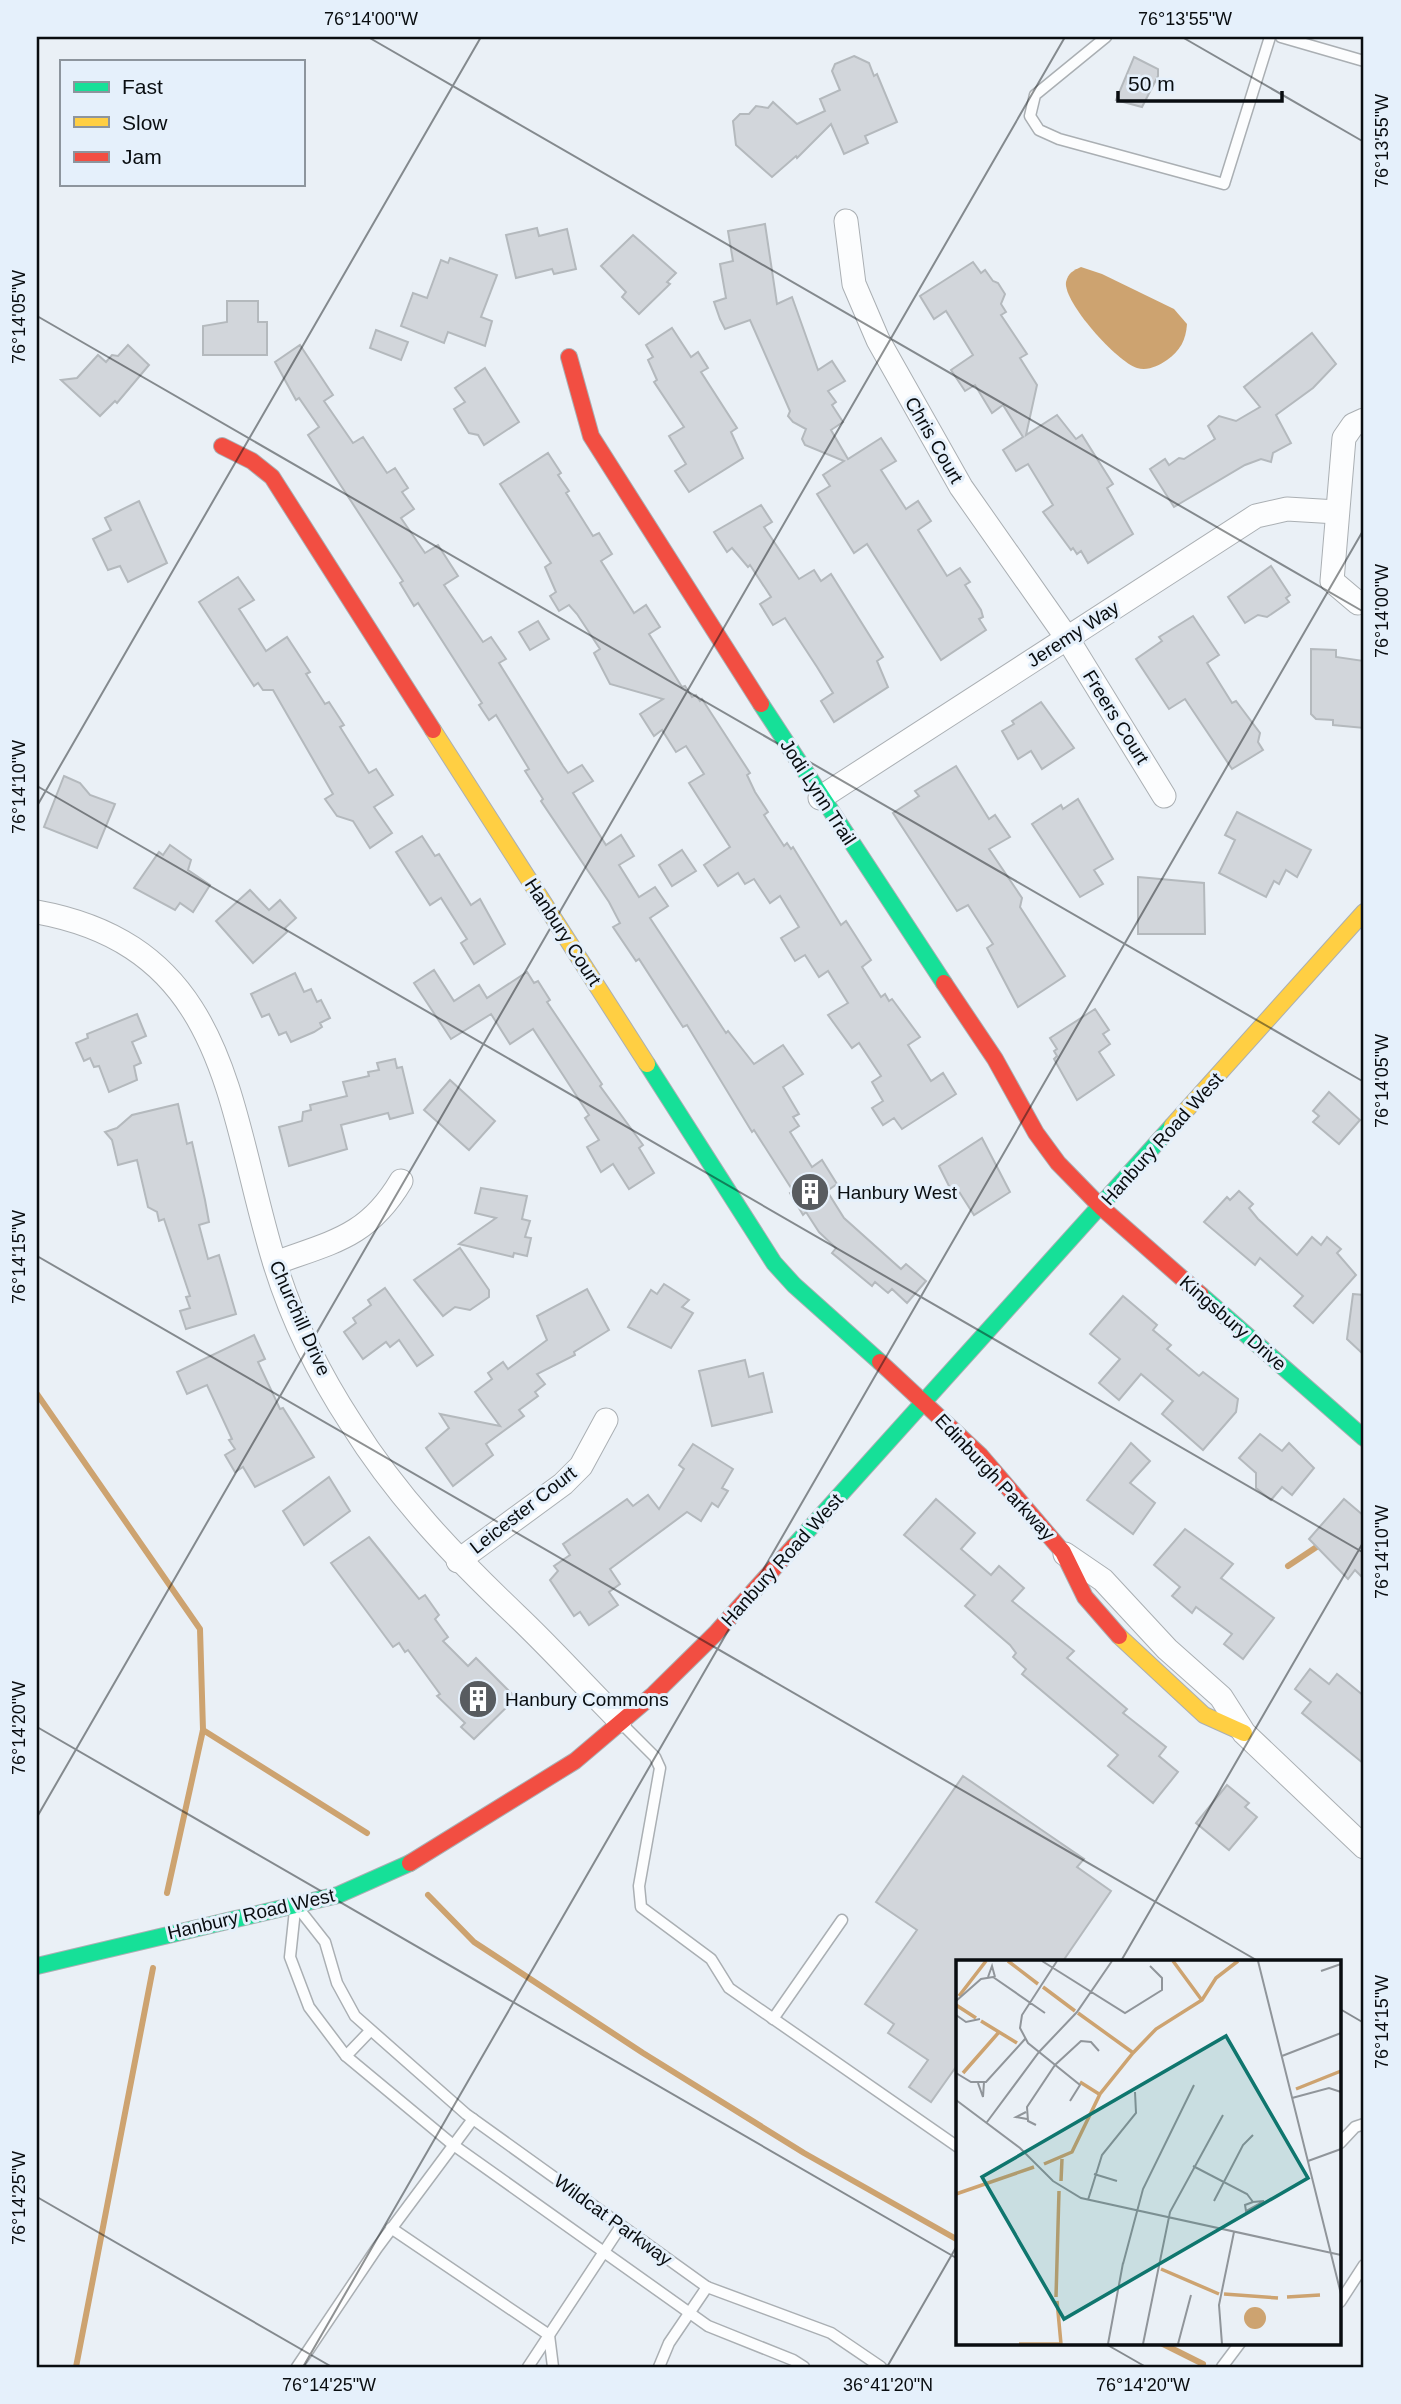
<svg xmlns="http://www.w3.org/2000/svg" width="1401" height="2404" viewBox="0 0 1401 2404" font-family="Helvetica,sans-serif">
	<rect width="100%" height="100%" fill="#eaf0f6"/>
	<!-- water -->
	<path fill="#cda370" d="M1081,267L1102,274L1174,309L1187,324C1186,340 1180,351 1167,360C1158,366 1148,371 1137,368C1117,362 1063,302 1066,282C1068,273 1074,270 1081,267Z"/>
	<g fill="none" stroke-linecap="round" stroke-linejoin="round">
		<!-- stream -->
		<g stroke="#cda370" stroke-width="6">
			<path d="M37,1394L200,1629L203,1730L167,1893"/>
			<path d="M1288,1566L1321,1544"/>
			<path d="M203,1730L367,1833"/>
			<path d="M428,1895L474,1942L643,2053L804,2153L958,2240"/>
			<path d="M1161,2343L1203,2364"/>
			<path d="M76,2367L153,1968"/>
		</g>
	</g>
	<!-- building -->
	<g fill="#d2d6db" stroke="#b4b9bd" stroke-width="2">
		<path d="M854,56L869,63L874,76L877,74L897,122L865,136L868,143L844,154L831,124L797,158L796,156L772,177L736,145L733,121L740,114H749L756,106L768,108L773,102L797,124L825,111L820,99L840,90L832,71L835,64Z"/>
		<path d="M1134,57L1158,69V76L1142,107L1116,100Z"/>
		<path d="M765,224L777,304L792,297L818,370L832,361L845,381L828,391L836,402L832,405L843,422L831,430L848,459L881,438L896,461L881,470L906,509L918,501L931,521L918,530L947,576L960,568L970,582L965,585L981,610L983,617L979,619L986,630L941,660L867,544L854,553L817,494L830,486L823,475L844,461L805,445L802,439L806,429L793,422L788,416L790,411L750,320L725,329L720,319L714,302L726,298L720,264L733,261L728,231Z"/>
		<path d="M537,228L539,236L567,229L576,269L554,274L552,269L516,278L506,235Z"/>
		<path d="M633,235L676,273L667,282L670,284L639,314L622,297L626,292L601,266Z"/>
		<path d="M450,258L497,275L481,317L492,321L485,346L448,332L444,343L401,326L413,293L427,298L441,260L448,263Z"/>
		<path d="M973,262L981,273L985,270L993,281L998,283L1005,294L1001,304L1006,312L1001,315L1027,354L1020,358L1037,385L1026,435L1057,415L1076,439L1082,435L1113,484L1107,488L1133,534L1088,563L1081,551L1077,554L1073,548L1071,550L1043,512L1053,505L1028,464L1016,471L1003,450L1023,437L1003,405L992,413L975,385L965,391L951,370L973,355L946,311L934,319L920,296Z"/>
		<path d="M227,301H258V322H267V355H203V326L227,322Z"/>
		<path d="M672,328L691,357L698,352L708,368L701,372L737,428L731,432L743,458L689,492L675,471L686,464L669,436L684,427L654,382L657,380L648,360L653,357L646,345Z"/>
		<path d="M376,330L408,342L401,360L370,348Z"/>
		<path d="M1312,333L1336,364L1313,388L1276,415L1291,443L1273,453L1271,462L1261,459L1245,465L1174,507L1150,469L1165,459L1169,465L1179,458L1184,459L1215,439L1208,426L1219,416L1236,421L1260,407L1244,387Z"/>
		<path d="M128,345L149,365L117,403L115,401L100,416L61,380L77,378L98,355L106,362L112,355L118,356Z"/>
		<path d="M300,345L333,395L324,401L353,443L363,437L387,473L395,468L408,488L402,492L414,509L401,518L425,553L438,545L458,576L444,585L483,642L491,637L506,659L499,663L563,766L568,773L582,765L593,781L573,793L606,845L621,835L634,856L619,865L639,897L655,887L668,906L650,918L726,1033L728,1031L754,1064L783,1045L803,1074L783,1087L799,1114L793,1117L799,1126L790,1132L812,1167L822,1160L837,1184L827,1191L844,1218L901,1269L906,1264L926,1281L907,1303L892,1289L888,1293L875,1282L872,1286L832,1253L836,1248L819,1232L806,1212L803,1215L790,1193L793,1191L754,1130L752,1132L687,1025L683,1027L639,959L636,961L613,927L620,923L609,902L541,801L543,799L525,771L529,769L496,715L489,720L479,705L482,703L418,603L414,606L400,583L403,581L308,435L319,427L299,398L296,400L275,362Z"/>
		<path d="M485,368L519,422L484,445L478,435L469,433L454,409L465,402L455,388Z"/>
		<path d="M548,453L561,473L558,475L569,491L566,493L593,536L599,533L612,554L601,561L634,613L646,605L660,627L649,634L682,687L685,686L692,697L696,695L700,701L702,699L750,773L747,775L755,792L768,812L764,815L784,846L787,843L791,849L793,847L841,925L846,921L871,960L862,967L881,997L885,994L889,1001L892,999L920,1037L908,1045L931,1081L943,1073L956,1094L902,1129L894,1118L883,1125L872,1108L883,1101L872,1082L881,1076L859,1043L852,1048L828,1015L848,1003L828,971L819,977L805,955L795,961L781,938L799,927L780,896L770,903L754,879L745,884L738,873L718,886L704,865L730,847L689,783L704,774L686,746L676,752L662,730L654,736L640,714L663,699L610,684L594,653L600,649L577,614L569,605L559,611L550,596L556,592L545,567L551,563L500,484Z"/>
		<path d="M139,501L167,563L128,582L120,566L108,570L93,539L111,530L105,518Z"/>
		<path d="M761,505L772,522L764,527L799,579L814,570L821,581L831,574L883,657L877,661L888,687L834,722L821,701L833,693L817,667L785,618L773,625L760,604L771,597L750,565L748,567L732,548L727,552L714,532Z"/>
		<path d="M1271,566L1290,595L1286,598L1289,602L1267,617L1258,615L1245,623L1228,597Z"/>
		<path d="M238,577L254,600L239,609L266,651L287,637L310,672L306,674L325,704L329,702L344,725L340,727L369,773L376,769L393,795L374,807L392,833L370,848L353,821L337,816L325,799L333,794L273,690H263L258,683L254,686L199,602Z"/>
		<path d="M1193,616L1219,655L1207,663L1232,703L1236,701L1260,733L1258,742L1263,750L1232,769L1185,699L1169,709L1136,659L1162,641L1159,637Z"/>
		<path d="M538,621L549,639L530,650L519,632Z"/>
		<path d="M1311,649L1336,650V657L1364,661V728L1333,725V720L1316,719L1311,714Z"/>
		<path d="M1041,702L1074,748L1042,769L1031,751L1018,759L1002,731L1014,724L1012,721Z"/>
		<path d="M956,766L989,819L995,815L1010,837L989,849L1022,898L1020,907L1065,976L1018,1007L987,948L993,944L968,905L957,911L893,813L919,796L915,791Z"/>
		<path d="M64,776L80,783L90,795L115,804L97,848L44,827Z"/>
		<path d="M1078,799L1113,859L1094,870L1103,884L1080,897L1032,824L1061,805L1063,809Z"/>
		<path d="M1237,812L1311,850L1297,877L1286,870L1279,884L1274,881L1266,897L1219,873L1235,840L1225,835Z"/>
		<path d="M422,836L435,856L439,854L471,905L480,899L505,944L474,964L461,943L467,939L441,898L430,905L396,852Z"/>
		<path d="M170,845L191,860L188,870L210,885L193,912L180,903L175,910L134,888L159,852L163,855Z"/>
		<path d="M682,850L696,871L672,886L659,865Z"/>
		<path d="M1138,877L1204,883L1205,934H1138Z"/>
		<path d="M250,890L269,910L280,900L296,918L285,928L287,932L253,963L216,921Z"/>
		<path d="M434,970L454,1001L479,985L487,998L527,972L534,983L538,981L550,1000L547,1002L602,1084L600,1086L643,1145L639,1148L654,1173L629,1189L613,1164L601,1172L587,1147L599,1140L585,1118L589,1115L533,1029L510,1044L491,1014L451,1039L414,983Z"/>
		<path d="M295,973L304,992L311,989L317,1002L321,1000L330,1018L320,1023L322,1027L314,1032L291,1042L286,1032L279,1035L269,1014L262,1017L251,994Z"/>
		<path d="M1095,1009L1109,1030L1103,1034L1110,1044L1099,1052L1114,1075L1077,1100L1054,1059L1057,1056L1054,1051L1057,1049L1050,1038Z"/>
		<path d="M137,1014L146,1036L132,1042L141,1063L134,1066L137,1080L109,1092L99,1066L94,1067L90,1058L84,1061L76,1043L88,1038L87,1034Z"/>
		<path d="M395,1059L397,1068L402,1067L413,1113L390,1119L388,1113L341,1125L347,1149L289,1166L279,1127L302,1121L303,1112L311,1110L310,1105L347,1096L343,1082L369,1076L368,1072L379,1070L377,1063Z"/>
		<path d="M450,1080L495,1121L469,1150L424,1110Z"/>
		<path d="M1329,1092L1360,1120L1339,1144L1313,1122L1319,1116L1313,1111Z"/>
		<path d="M178,1104L187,1144L192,1142L205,1200L209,1222L199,1225L208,1259L219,1255L236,1314L186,1329L180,1311L190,1308L186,1297L190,1296L164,1219L159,1221L157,1212L148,1207L137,1160L118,1165L112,1140L105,1132L117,1128L132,1115Z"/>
		<path d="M982,1138L1010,1192L974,1215L958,1190L954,1192L949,1186L939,1166Z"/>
		<path d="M481,1188L527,1196L522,1219L530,1221L525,1237L531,1238L527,1256L514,1253L513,1257L459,1244L496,1218L475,1213Z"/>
		<path d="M1239,1191L1253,1204L1249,1208L1258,1219L1297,1255L1312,1237L1321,1245L1327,1237L1341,1249L1337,1253L1356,1275L1313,1323L1294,1306L1303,1296L1260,1258L1255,1265L1204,1222L1227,1197L1230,1200Z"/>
		<path d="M460,1248L489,1290V1297L470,1310L455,1307L443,1316L414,1280Z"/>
		<path d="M664,1284L689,1300L682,1307L693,1313L671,1348L628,1327L651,1290L657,1294Z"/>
		<path d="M385,1288L433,1355L417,1366L399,1340L390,1347L386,1342L363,1359L344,1332L356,1323L353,1318L371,1305L368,1300Z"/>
		<path d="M587,1289L609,1330L574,1352L575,1355L537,1374L545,1384L535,1392L538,1396L519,1410L524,1416L486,1444L493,1455L453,1486L426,1448L449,1428L440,1414L500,1426L475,1392L492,1379L488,1373L503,1362L508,1369L547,1340L537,1316Z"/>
		<path d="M1353,1294L1364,1295V1355L1347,1339Z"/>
		<path d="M1123,1296L1157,1325L1153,1330L1171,1345L1167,1349L1199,1376L1203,1372L1238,1399L1236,1412L1203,1450L1162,1414L1173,1401L1141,1374L1119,1400L1099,1383L1120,1359L1090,1334Z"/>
		<path d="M254,1335L265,1359L258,1362L280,1409L283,1408L314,1457L255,1487L243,1467L235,1472L225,1455L235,1449L229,1440L232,1439L207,1385L187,1394L177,1372Z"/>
		<path d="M745,1360L749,1377L763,1373L772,1412L712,1426L699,1371Z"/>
		<path d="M1260,1434L1282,1451L1289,1443L1314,1468L1292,1495L1282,1487L1271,1500L1256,1488V1473L1239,1458Z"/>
		<path d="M1131,1443L1150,1461L1130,1483L1155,1503L1133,1534L1087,1500Z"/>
		<path d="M693,1444L733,1469L722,1488L728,1491L718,1507L712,1503L701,1521L687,1512L610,1569L620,1584L609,1592L618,1605L589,1625L580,1612L574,1616L550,1580L558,1571L554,1566L570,1555L563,1544L627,1499L633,1506L648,1495L659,1509L684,1469L679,1465Z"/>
		<path d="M329,1477L350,1511L304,1545L283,1511Z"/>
		<path d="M936,1499L975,1533L961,1549L991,1575L999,1566L1024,1588L1012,1601L1074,1651L1067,1658L1127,1709L1123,1713L1166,1747L1159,1756L1178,1772L1153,1803L1108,1766L1118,1755L1022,1674L1026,1669L1013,1657L1016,1653L1010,1645L965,1606L975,1595L904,1535Z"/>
		<path d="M1344,1499L1364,1516V1579L1355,1570L1348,1579L1309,1539Z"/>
		<path d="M1185,1529L1233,1564L1221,1578L1274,1618L1243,1659L1224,1644L1232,1634L1196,1607L1192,1613L1172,1596L1180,1587L1154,1565Z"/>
		<path d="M369,1537L419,1599L425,1595L439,1615L435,1619L448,1637L443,1641L468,1666L476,1658L516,1698L474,1739L461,1727L465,1723L437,1696L440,1694L408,1650L405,1652L399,1643L393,1647L331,1563Z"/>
		<path d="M1310,1669L1329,1684L1337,1674L1364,1696V1764L1302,1713L1311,1702L1295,1689Z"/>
		<path d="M963,1776L1084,1859L1077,1867L1111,1891L1063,1961H958V2064L931,2102L909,2087L928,2060L888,2033L894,2024L865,2004L917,1930L876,1902Z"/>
		<path d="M1227,1785L1249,1803L1245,1807L1257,1817L1229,1850L1196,1823Z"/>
	</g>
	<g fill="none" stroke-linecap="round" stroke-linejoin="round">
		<!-- lane casing -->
		<g stroke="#aaafb3" stroke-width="13">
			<g id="lane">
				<path d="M1106,37L1035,95L1030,116L1039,130L1059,139L1224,184L1270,37"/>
				<path d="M1281,37L1364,61"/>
				<path d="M623,1725L655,1757L660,1768L639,1886L641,1907L711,1959L729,1988L958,2147"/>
				<path d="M299,1909L325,1942L337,1983L355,2016L466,2114L707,2287L831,2333L881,2367"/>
				<path d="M295,1910L290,1957L309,2007L346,2056L452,2144L708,2326L793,2360L804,2367"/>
				<path d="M773,2019L842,1920"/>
				<path d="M346,2056L370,2031"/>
				<path d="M1340,2143L1355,2127L1364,2124"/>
				<path d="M391,2228L549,2335L553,2367"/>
				<path d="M1340,2302L1364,2265"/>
				<path d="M297,2367L377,2248L473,2119"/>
				<path d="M528,2367L621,2226"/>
				<path d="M659,2367L669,2343L707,2287"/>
				<path d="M1222,2367L1240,2343"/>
			</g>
		</g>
		<!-- street casing -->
		<g stroke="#aaafb3" stroke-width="25">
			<g id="street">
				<path d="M846,221L854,284L878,340L961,487L1067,638L1164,796"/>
				<path d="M1364,420L1353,425L1344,438L1332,581L1358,603L1364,601"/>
				<path d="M820,798L1256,516L1287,509L1337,512"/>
				<path d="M37,912C229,947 227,1107 274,1261C291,1317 319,1374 351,1423C397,1497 454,1556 516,1615C552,1649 585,1686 620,1721"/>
				<path d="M275,1263C332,1242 368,1237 401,1181"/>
				<path d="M1065,1554L1103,1580L1167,1649L1221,1697L1244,1733L1364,1847"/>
				<path d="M458,1561L563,1484L581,1466L606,1420"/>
			</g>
		</g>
		<!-- fast casing -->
		<g stroke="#aaafb3" stroke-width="18">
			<g id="fast">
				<path d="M761,704L944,983"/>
				<path d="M647,1064L774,1263L794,1285L880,1362"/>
				<path d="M1201,1295L1364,1438"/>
				<path d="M794,1546L1172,1126"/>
				<path d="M37,1966L338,1895L410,1863"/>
			</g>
		</g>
		<!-- slow casing -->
		<g stroke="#aaafb3" stroke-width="18">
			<g id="slow">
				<path d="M433,730L647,1064"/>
				<path d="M1172,1126L1364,912"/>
				<path d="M1119,1636L1204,1715L1244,1733"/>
			</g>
		</g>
		<!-- jam casing -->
		<g stroke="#aaafb3" stroke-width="18">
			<g id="jam">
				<path d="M569,357L591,436L761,704"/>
				<path d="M222,446L252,461L272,477L433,730"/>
				<path d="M944,983L995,1059L1036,1133L1058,1163L1101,1207L1201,1295"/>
				<path d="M880,1362L980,1455L1063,1552L1085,1597L1119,1636"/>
				<path d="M410,1863L575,1761L654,1694L715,1634L794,1546"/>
			</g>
		</g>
		<!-- lane -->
		<use href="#lane" stroke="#fcfdfe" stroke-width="10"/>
		<!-- street -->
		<use href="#street" stroke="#fcfdfe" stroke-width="23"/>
		<!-- fast -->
		<use href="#fast" stroke="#16e098" stroke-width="16"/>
		<!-- slow -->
		<use href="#slow" stroke="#ffcf43" stroke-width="16"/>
		<!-- jam -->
		<use href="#jam" stroke="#f24e42" stroke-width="16"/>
	</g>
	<!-- ticks -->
	<path fill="none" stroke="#090d10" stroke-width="2" stroke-opacity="0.45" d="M368,37L1364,612M1182,37L1364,142M37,316L1364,1082M37,786L1364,1553M37,806L481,37M37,1256L1258,1961M37,1727L958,2259M37,1817L1065,37M1121,1961L1364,1541M1340,2009L1364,2023M37,2197L332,2367M1104,2343L1146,2367M303,2367L1364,529M887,2367L958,2244"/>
	<!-- icons -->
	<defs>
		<g id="building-disc" transform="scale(2.0125)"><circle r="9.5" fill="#585c60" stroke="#e5f0fb"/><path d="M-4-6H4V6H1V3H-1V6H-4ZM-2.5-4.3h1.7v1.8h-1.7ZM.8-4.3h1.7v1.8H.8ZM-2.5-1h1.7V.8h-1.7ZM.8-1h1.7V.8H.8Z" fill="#fff"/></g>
	</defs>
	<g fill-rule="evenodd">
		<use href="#building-disc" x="810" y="1192"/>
		<use href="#building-disc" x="478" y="1699"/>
	</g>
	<g text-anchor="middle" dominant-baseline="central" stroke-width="6" stroke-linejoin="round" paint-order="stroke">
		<!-- street labels -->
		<g font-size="19" fill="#090d10" stroke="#e5f0fb">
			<text transform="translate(934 440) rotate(60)">Chris Court</text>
			<text transform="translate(1073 634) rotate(-33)">Jeremy Way</text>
			<text transform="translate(1116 717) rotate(58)">Freers Court</text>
			<text transform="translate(818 792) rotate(57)">Jodi Lynn Trail</text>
			<text transform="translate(563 932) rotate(57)">Hanbury Court</text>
			<text transform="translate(1162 1139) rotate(-48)">Hanbury Road West</text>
			<text transform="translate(300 1318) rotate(66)">Churchill Drive</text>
			<text transform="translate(1233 1323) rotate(41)">Kingsbury Drive</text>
			<text transform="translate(995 1477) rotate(47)">Edinburgh Parkway</text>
			<text transform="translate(523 1510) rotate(-38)">Leicester Court</text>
			<text transform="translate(782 1560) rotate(-48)">Hanbury Road West</text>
			<text transform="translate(251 1914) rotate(-13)">Hanbury Road West</text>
			<text transform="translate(613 2220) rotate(36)">Wildcat Parkway</text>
		</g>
		<!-- poi labels -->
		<g font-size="19" fill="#090d10" stroke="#e5f0fb" text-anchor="start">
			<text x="837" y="1192">Hanbury West</text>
			<text x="505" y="1699">Hanbury Commons</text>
		</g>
	</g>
	<!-- overview -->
	<g transform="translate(956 1960)">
		<rect width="385" height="385" fill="#eaf0f6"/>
		<path d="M288 358a11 11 0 1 1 22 0a11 11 0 1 1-22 0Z" fill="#cda370"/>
		<path fill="none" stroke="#cda370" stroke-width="3.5" d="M52,1L82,24M217,1L245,39M87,27L119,51M3,36L30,1M0,45L20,58M122,53L176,92M25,61L61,83M7,113L43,72M124,122L143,134M340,129L385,111M88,204L116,192L144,134L177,93L200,69L246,40L260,18L282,1M105,221L106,199M0,234L78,207M205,309L263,334M268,334L322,338M100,337L103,231M331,337L364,335M101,341L105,384M63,384H104"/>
		<path fill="none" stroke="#90959a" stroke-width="2" d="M86,1L169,53L206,30V18L194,6M101,1L66,55L64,68L72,83L124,125L114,141M302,1L385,334M365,11L385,4M32,17L36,6L39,17M0,41L25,19L37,17L89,53M0,55L10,62L24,59M326,96L385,73M0,113L15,122H30L69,79M22,123L27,137L28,122M336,138L373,128L385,132M0,140L64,188L97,221L125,238L385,295M70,152L60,157L71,159M31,162L83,92L121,52L156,1M80,165L72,161L71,147L99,105L125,81L135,82L143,91M352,201L385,189M237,206L291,234L297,242L308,241L290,251L289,245L297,242M138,214L161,221M132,240L146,195L180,153L179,132M258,241L287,185L297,175M167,304L187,229L238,125M152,384L167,303M187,384L214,252L267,155M222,384L235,335M266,384L263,345L278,272"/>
		<path fill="#0f766e" fill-opacity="0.15" stroke="#0f766e" stroke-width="3.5" d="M270,76L352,218L108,359L26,217Z"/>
		<rect width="385" height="385" fill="none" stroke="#090d10" stroke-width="3.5"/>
	</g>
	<!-- border -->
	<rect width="1401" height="2404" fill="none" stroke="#e5f0fb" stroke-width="77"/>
	<!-- legend -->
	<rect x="60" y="60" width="245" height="126" fill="#e5f0fb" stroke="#8d959d" stroke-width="2"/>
	<rect x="74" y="82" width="35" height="10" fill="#16e098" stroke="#8d959d" stroke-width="2"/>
	<text x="122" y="94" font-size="21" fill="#090d10">Fast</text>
	<rect x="74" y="117" width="35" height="10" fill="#ffcf43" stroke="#8d959d" stroke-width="2"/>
	<text x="122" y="130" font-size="21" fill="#090d10">Slow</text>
	<rect x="74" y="152" width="35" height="10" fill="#f24e42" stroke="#8d959d" stroke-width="2"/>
	<text x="122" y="164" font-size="21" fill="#090d10">Jam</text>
	<!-- scale -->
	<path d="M1118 91v10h164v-10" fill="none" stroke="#090d10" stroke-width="3.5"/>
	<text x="1128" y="91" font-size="21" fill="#090d10" stroke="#e5f0fb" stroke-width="5" paint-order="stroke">50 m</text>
	<rect x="38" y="38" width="1324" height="2328" fill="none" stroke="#090d10" stroke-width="2.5"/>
	<g font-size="18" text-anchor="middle" fill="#090d10">
		<text x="371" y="25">76°14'00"W</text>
		<text x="1185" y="25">76°13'55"W</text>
		<text transform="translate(1382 141) rotate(-90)" y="6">76°13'55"W</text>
		<text transform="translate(19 317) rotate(-90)" y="6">76°14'05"W</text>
		<text transform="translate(1382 611) rotate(-90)" y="6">76°14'00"W</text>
		<text transform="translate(19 787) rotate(-90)" y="6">76°14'10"W</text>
		<text transform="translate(1382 1081) rotate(-90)" y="6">76°14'05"W</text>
		<text transform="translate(19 1257) rotate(-90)" y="6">76°14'15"W</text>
		<text transform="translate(1382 1552) rotate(-90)" y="6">76°14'10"W</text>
		<text transform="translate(19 1728) rotate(-90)" y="6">76°14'20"W</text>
		<text transform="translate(1382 2022) rotate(-90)" y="6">76°14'15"W</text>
		<text transform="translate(19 2198) rotate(-90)" y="6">76°14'25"W</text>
		<text x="329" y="2391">76°14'25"W</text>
		<text x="888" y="2391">36°41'20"N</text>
		<text x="1143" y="2391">76°14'20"W</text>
	</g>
</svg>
